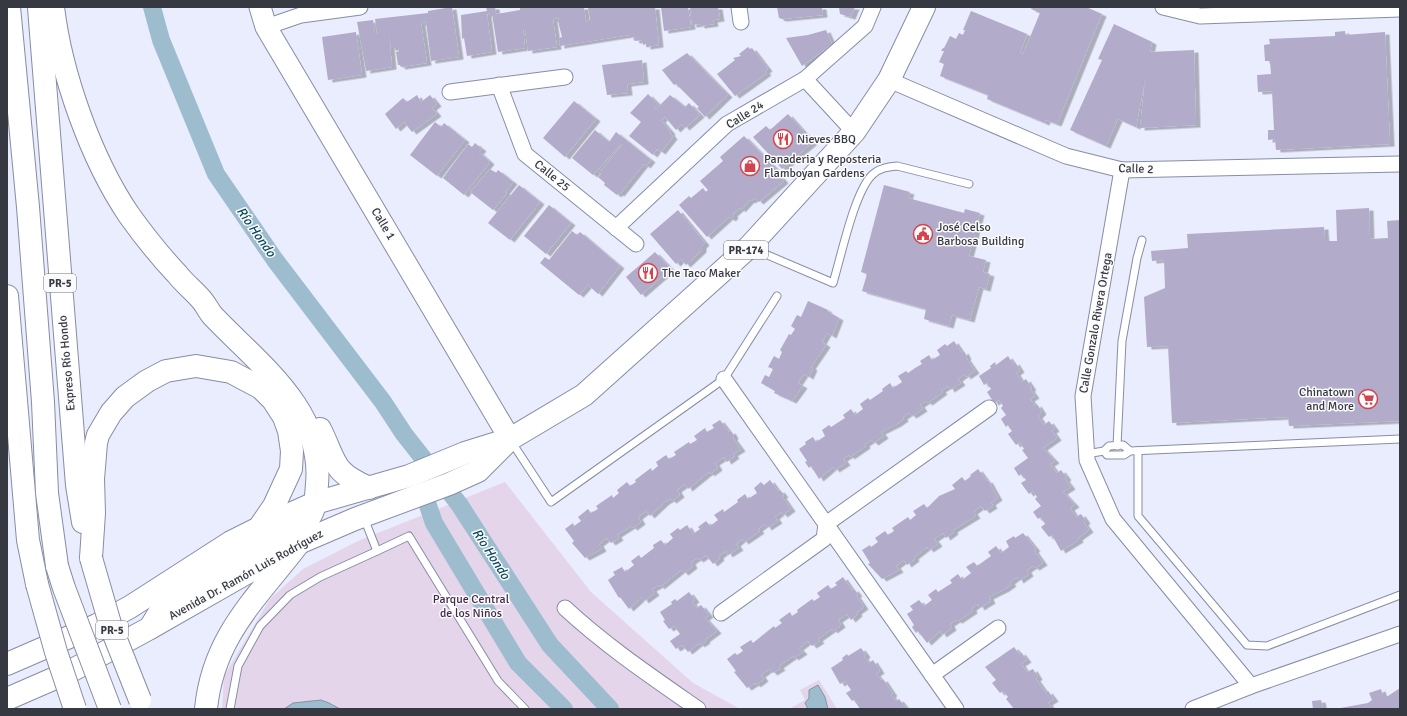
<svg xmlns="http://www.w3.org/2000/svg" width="1407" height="716" viewBox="0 0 1407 716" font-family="Signika,sans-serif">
	<defs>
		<filter id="shadow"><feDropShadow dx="4.5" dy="2.5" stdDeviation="0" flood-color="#0004"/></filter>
	</defs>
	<rect width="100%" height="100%" fill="#e9edfd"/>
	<!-- green -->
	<g fill="#e5d5eb">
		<path d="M505,482L591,592L693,683L740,709H222L224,676L270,599L303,569L358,541Z"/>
		<path d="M819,680L837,709H789L805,700L800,690Z"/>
	</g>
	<!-- water -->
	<g fill="#9dbdcf" stroke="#7e95a5">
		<path d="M818,685L825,697L828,709H808L805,703L809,698V690Z"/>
		<path d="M321,700L329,703L340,709H284L293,703Z"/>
	</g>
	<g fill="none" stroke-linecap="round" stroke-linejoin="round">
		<!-- canal -->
		<g stroke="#9dbdcf" stroke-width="18">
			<path d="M152,7L161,40L216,174L275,260L383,402L404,434L459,504L550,645L610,709"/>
			<path d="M420,482L434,523L518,663L564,709"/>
		</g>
	</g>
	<!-- building -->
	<g fill="#b2abc9" filter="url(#shadow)">
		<path d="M452,7L459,57L431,61L426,22L421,23L427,63L401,67L400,65H398L396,52L399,51L398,48H391L389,32L392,67L366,71L357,22L373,20L375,33H377L375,19L428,13V11Z"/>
		<path d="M486,7H495L496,14L520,10V8L527,7H584L586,22L590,19L588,8L593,7H655L659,45L646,47V44L643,45L642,40L635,41L634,37L629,38V35L560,46L559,38L562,37L558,21L559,18L553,19L557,47L528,51L525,29H523L525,48L498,52L492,14H487L492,52L467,56L464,38L462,39L461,15L487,11Z"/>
		<path d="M661,7H688L691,27L664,31Z"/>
		<path d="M690,7H718L720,19L713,20L714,24L700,26V24L692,25Z"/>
		<path d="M777,7H822L823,15L782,19L779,18Z"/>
		<path d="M839,7H855L851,17L840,14Z"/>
		<path d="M1032,7H1086L1102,14L1057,124L1046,120L1045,123L987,99L988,95L940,76L944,64L939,62L944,51H941L943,48H944L950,36L956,39L959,33L963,35L965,30H963L971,11L1027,34L1020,53L1023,54L1040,13L1031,9Z"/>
		<path d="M1114,24L1152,42L1150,52L1194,50L1196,125L1140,128L1145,80L1136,127L1118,119L1106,146L1070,130L1102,60L1098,59Z"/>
		<path d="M826,30L832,44L802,66L786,38L808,35Z"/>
		<path d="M1345,31V35L1385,32L1390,144L1276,150L1275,139L1268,140V130H1274L1272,91L1258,92L1257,75L1271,74L1270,61H1265L1264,45L1270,44L1269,39L1335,36V32Z"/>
		<path d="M356,32L362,75L328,80L322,37Z"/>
		<path d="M748,47L750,49L752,48L768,69L765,71L767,73L735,96L717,74L735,60L733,58L741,56L739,54Z"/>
		<path d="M687,53L728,95L705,117L697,108L699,107L676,84L674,85L662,70Z"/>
		<path d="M642,60L644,82L627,84L628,93L607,95L602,65Z"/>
		<path d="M648,94L658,104L654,108L656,109L670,95L685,107L689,103L700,115L685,128L682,124L676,130L665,117L661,120L671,132L670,133L673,137L661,152L657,149L653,155L629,136L641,122L630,113Z"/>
		<path d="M417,95L421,102L430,95L437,104L432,108L437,114L412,132L404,122L396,129L385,114L403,98L407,102Z"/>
		<path d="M574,101L596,119L565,157L543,138Z"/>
		<path d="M788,114L813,142L782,169L753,137L766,126L770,130Z"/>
		<path d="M435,122L441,127L444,123L465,140L437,176L410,155Z"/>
		<path d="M595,130L609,142L616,132L651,160L646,166L644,164L620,194L618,193L617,195L604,185L605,183L598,177L601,174L599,173L622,145L621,144L593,175L572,158Z"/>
		<path d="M744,136L777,170L776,171L784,181L759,202L755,198L751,201L750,200L741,210L740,208L733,214L734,216L731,219L729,217L707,237L679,205L689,196L691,198L703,188L706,192L708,190L700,181L723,161L720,157Z"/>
		<path d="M475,143L482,149L479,152L490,162L464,195L443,178L468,144L472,147Z"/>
		<path d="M490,169L496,173L498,170L513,182L505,192L507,193L493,210L470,192Z"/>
		<path d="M519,185L540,202L510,240L488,223Z"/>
		<path d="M884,185L910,192L908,198L964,213L965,209L980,213L969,256L986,260L983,272L990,274L986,289L979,287L970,320L952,315L949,326L924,319L926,309L862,291L867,274L861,272Z"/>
		<path d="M549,205L571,223L546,254L524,236Z"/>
		<path d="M1369,208L1370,239L1388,238L1387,221L1400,220V421L1289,426L1288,417L1172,423L1168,346L1147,347L1144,297L1165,288L1164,260L1152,261L1151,251L1188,248L1187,234L1324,227L1325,241H1337L1336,210Z"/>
		<path d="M678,210L705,243L702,246V250L686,265L681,259L676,264L650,234Z"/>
		<path d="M572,231L577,235L580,232L620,266L598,294L588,285L579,295L540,263L545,257L549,260Z"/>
		<path d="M655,252L671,269L641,295L626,277Z"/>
		<path d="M808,301L828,310L827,311L839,318L832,336L827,333L822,342L826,345L811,367L813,368L809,377L804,374L798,383L803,386L792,401L774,393L775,391L761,383L765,375L769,377L773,369L768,367L774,356L779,359L782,352L780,350L784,343L789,334L791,335L795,329L791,326L797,315L801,317Z"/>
		<path d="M954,341L962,353L964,351L967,357L966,358L975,371L966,377L965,374L958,379L961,383L950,390L948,386L941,390L943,392L928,403L926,401L920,405L923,409L912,416L909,413L903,417L904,419L897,424L881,432L884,436L874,443L871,440L865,444L866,446L850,457L849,455L843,459L846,463L835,470L833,467L819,479L811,466L809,468L805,462L807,461L799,449L806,444L805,442L813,437L816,442L825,436L822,430L829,425L831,427L845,418L843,415L851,409L855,415L863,409L860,404L868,398L870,400L883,391L882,389L890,383L893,388L902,382L898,376L906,371L908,373L915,368L922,364L920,361L929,355L932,360L940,355L937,350L945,344L947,346Z"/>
		<path d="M1008,356L1013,364L1015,362L1020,370L1016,373L1022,382L1026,379L1032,388L1030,389L1035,396L1030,399L1035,406L1037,404L1042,412L1038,416L1044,425L1049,421L1055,429L1052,431L1057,438L1043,448L1055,461L1050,464L1057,473L1061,470L1067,478L1065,479L1071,487L1063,492L1075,505L1070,508L1076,517L1081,514L1086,521L1084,523L1089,530L1078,538L1079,540L1061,551L1052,535L1049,537L1041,527L1045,524L1041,517L1038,519L1033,512L1041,506L1035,499L1037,497L1033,491L1029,494L1021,483L1026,480L1021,474L1019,476L1014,468L1028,458L1022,450L1024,449L1020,442L1016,445L1008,434L1012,431L1008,425L1006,427L1001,419L1006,415L1001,408L1003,406L999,400L994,403L987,392L991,389L987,383L984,385L979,376L991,368L990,366L995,362L996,365Z"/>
		<path d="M720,420L729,432L731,431L734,436L733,438L741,449L733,454L735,456L727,462L724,457L715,463L718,468L710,474L709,472L688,489L685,484L677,490L680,495L672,501L670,499L665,502L650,516L646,511L638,517L641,522L633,528L631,526L617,535L619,538L611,543L607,538L599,544L602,549L585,558L572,543L574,541L565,529L573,523L574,526L581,521L578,517L588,509L591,513L598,509L596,506L612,495L613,498L619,493L617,490L627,482L630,486L636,482L635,480L651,468L652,471L658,466L656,462L666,455L669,459L676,455L674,452L689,442L690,444L697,440L694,436L705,428L707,432L714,428L712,425Z"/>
		<path d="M978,469L987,481L988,480L998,498L991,503L993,506L985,511L981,506L973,512L976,516L953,530L954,532L946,538L943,533L934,539L938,544L929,550L927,547L914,557L915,559L907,565L904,560L896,566L899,570L882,579L868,564L870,563L862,550L870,545L871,547L878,542L875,538L885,531L888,535L894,531L892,528L908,517L910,520L916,515L913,511L924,504L927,508L939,496L955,489L952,485L962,477L965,481L971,476L970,475Z"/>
		<path d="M770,480L778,491L780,490L784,495L782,496L791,509L783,515L781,512L775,517L778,521L767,528L765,524L758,529L760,531L744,542L742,539L736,544L739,548L728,555L726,551L719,556L720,558L713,564L706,555L699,560L697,558L691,562L693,566L684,573L681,570L660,587L659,585L652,589L655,593L644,601L642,597L629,609L620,597L619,598L608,580L615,575L613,572L622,567L625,572L634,565L631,561L639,555L641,558L654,548L653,545L661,540L665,545L673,538L670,534L678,528L680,530L687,525L693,534L700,529L698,527L706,521L710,526L718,520L714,515L723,509L724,512L738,502L737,500L745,494L748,499L757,493L754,488L761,482L764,485Z"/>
		<path d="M1023,533L1036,549L1034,550L1043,563L1035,568L1033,566L1027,570L1029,574L1019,581L1017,577L1010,582L1012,584L1005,589L989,597L991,601L980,608L978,604L972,608L973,611L958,621L956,620L950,624L952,628L942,635L940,631L927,643L918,631L916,633L912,627L914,625L907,614L913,610L910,606L919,600L924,606L932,600L928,595L936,589L938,592L952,583L950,580L958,574L962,580L971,573L966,567L974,562L977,566L991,556L988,552L996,546L1001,553L1009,547L1006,541L1014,536L1015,538Z"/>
		<path d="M843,577L852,590L854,589L858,594L856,595L864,607L857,612L858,614L851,620L847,614L838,620L841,625L833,631L832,629L818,639L820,641L812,646L808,641L799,648L803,652L794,658L793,656L779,666L781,668L773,673L769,669L761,675L764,679L756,685L755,683L747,688L734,672L736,671L727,659L735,653L737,655L743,651L740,647L751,640L753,643L774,626L775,628L782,623L779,620L790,612L792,616L798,612L797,610L812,599L814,601L820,597L817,593L828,585L831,589L837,585L835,583Z"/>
		<path d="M689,592L695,600L692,602L697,608L701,605L709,615L705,618L717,631L705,640L706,641L700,645L699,643L688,652L682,645L676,649L670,641L680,634L674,626L669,629L663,621L665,620L660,612L672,604L671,602L675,599L677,601Z"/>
		<path d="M1014,647L1019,654L1021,652L1027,660L1021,664L1027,672L1033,669L1038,677L1036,679L1046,693L1048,691L1054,699L1048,703L1053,709H1014L1006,699L1008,697L1003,691L1000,693L992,683L996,680L985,667Z"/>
		<path d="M861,648L866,655L864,657L869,663L873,660L880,671L876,674L881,680L883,679L893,694L891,695L896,701L899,699L907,709H860L854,700L852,701L846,693L851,690L845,681L840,684L831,668L843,660L842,658L847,654L848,656Z"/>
		<path d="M1400,688V709H1335L1368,703L1372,700L1369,693L1381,689L1383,696H1388Z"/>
		<path d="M1321,700L1323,709H1313L1312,701Z"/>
	</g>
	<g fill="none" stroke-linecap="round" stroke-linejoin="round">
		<!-- lane casing -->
		<g stroke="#878da4" stroke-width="9">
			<g id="lane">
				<path d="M751,248L833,283C841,257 854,193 872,175C879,168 888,167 897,166L969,184"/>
				<path d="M511,441L551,502L724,379L777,296"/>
				<path d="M1117,446L1122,341L1137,258L1142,240"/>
				<path d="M1130,451L1123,445L1109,446L1104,451L1107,455H1124L1130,451L1400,439"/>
				<path d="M1138,451V516L1247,645L1267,646L1400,595"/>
				<path d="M1086,454L1104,451"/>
				<path d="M364,518L377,551L409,536L498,681L525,709"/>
				<path d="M230,709L238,666L260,626L290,595L320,577L377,551"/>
			</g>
		</g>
		<!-- street casing -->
		<g stroke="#878da4" stroke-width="17">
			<g id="street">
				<path d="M739,7L741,22"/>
				<path d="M1163,7L1200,16L1400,9"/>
				<path d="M266,27L301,15L360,7"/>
				<path d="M805,79L854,132"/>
				<path d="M889,80L1066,156L1122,170L1400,164"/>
				<path d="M499,85L525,154L636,244"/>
				<path d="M450,92L565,77"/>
				<path d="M1122,170L1083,396L1087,460L1113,519L1251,686"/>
				<path d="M616,228L727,124L805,79L865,26L873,7"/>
				<path d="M724,379L956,709"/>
				<path d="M565,608C606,646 652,677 698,709"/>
				<path d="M721,613L824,539L826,524L989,408"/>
				<path d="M932,675L998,628"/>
				<path d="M1193,709L1251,686L1400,634"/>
			</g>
		</g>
		<!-- secondary casing -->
		<g stroke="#878da4" stroke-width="23">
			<path id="secondary" d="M260,7L266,27L510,439"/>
		</g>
		<!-- primary casing -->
		<g stroke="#878da4" stroke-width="24">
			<g id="primary">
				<path d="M259,528L315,503L409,476L465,453L510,439L584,395L749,247L854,132L889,80L924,7"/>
				<path d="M150,628L299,543L355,519L449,484L478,471L508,441"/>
			</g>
		</g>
		<!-- highway casing -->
		<g stroke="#878da4" stroke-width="24">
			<g id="highway">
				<path d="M9,7L28,207L43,402L47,493L57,566"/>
				<path d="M39,8L77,485L83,522"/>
				<path d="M7,296L28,540L37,584"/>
				<path d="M320,429C337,463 331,471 369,488"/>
				<path d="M7,664L97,625L130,607L231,542L259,528L274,506L291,469L292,451L289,431L284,417L273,400L261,388L231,372L196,366L166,371L147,381L125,397L111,413L98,435L96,443L93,479L94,513L91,558"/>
				<path d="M7,699L69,672L150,628L164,605L201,578L309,518C316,508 316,496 317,484C324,409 257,363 212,315C208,310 205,303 200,298C193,290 184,283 177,274C160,256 144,236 129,215C91,159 61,74 53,7"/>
				<path d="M206,709C213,636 257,598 299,543"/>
			</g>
		</g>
		<!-- lane -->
		<use href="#lane" stroke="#fff" stroke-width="7"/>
		<!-- street -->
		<use href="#street" stroke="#fff" stroke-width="15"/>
		<!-- secondary -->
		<use href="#secondary" stroke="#fff" stroke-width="21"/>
		<!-- primary -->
		<use href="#primary" stroke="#fff" stroke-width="22"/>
		<!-- highway -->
		<use href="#highway" stroke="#fff" stroke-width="22"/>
		<!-- highway-bridge casing -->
		<g stroke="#878da4" stroke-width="24" stroke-linecap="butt">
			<g id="highway-bridge">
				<path d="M91,558L111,627L140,700"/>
				<path d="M57,566L64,588L110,709"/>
				<path d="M37,584L56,652L75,709"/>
			</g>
		</g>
		<!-- highway-bridge -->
		<use href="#highway-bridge" stroke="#fff" stroke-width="22"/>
	</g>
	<!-- icons -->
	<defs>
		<g id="restaurant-ring" transform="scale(1)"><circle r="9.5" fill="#fbfbfb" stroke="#d4444e" stroke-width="1.5"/><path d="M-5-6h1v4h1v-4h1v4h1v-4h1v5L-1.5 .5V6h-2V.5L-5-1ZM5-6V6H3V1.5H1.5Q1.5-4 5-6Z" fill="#d4444e"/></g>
		<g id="shop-ring" transform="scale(1)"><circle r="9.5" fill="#fbfbfb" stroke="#d4444e" stroke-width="1.5"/><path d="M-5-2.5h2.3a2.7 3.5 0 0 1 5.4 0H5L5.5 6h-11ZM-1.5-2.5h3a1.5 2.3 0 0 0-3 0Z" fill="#d4444e"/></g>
		<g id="civic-ring" transform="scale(1)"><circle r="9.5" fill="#fbfbfb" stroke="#d4444e" stroke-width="1.5"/><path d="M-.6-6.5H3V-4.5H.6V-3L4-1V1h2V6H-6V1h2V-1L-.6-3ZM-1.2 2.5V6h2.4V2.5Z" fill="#d4444e"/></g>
		<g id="supermarket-ring" transform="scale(1)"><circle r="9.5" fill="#fbfbfb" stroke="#d4444e" stroke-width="1.5"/><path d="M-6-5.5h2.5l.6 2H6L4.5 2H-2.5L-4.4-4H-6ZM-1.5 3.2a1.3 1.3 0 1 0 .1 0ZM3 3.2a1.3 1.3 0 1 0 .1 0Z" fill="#d4444e"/></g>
	</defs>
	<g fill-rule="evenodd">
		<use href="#restaurant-ring" x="783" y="139"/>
		<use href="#shop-ring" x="750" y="166"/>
		<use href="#civic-ring" x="923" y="234"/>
		<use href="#restaurant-ring" x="648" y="273"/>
		<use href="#supermarket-ring" x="1368" y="399"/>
	</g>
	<g text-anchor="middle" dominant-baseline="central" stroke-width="3" stroke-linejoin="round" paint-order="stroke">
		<!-- shield labels -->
		<g fill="#fbfbfb" stroke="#71727a" stroke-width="1">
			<rect x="724" y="241" width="44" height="18" rx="3"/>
			<rect x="44" y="274" width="32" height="18" rx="3"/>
			<rect x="96" y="621" width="32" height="18" rx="3"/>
		</g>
		<g font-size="11" font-weight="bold" fill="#363842">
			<text x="746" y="250">PR-174</text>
			<text x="60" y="283">PR-5</text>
			<text x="112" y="630">PR-5</text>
		</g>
		<!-- street labels -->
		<g font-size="12" fill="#363842" stroke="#fbfbfb">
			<text transform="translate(745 115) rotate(-32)">Calle 24</text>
			<text transform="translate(1136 169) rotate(2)">Calle 2</text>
			<text transform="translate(552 176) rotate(39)">Calle 25</text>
			<text transform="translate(383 224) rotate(59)">Calle 1</text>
			<text transform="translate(1096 323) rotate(-80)">Calle Gonzalo Rivera Ortega</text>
			<text transform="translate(67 363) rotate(-95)">Expreso Río Hondo</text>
			<text transform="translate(246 575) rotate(-29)">Avenida Dr. Ramón Luis Rodríguez</text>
		</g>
		<!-- poi labels -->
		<g font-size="12" fill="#363842" stroke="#fbfbfb" text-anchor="start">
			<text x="797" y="139">Nieves BBQ</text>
			<text x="764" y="159">Panaderia y Reposteria<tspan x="764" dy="14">Flamboyan Gardens</tspan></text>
			<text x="937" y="227">José Celso<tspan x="937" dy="14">Barbosa Building</tspan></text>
			<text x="662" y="273">The Taco Maker</text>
			<text x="1354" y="392" text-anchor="end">Chinatown<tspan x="1354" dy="14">and More</tspan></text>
		</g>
		<!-- park labels -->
		<g font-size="12" fill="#44284e" stroke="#fbfbfb">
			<text x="471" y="599">Parque Central<tspan x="471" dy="14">de los Niños</tspan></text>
		</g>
		<!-- water labels -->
		<g font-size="13" font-style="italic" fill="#074761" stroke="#fbfbfb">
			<text transform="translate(256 232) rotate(55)">Río Hondo</text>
			<text transform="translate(491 554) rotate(57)">Río Hondo</text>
		</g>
	</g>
	<!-- border -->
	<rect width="1407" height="716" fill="none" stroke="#363842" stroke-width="16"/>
</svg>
